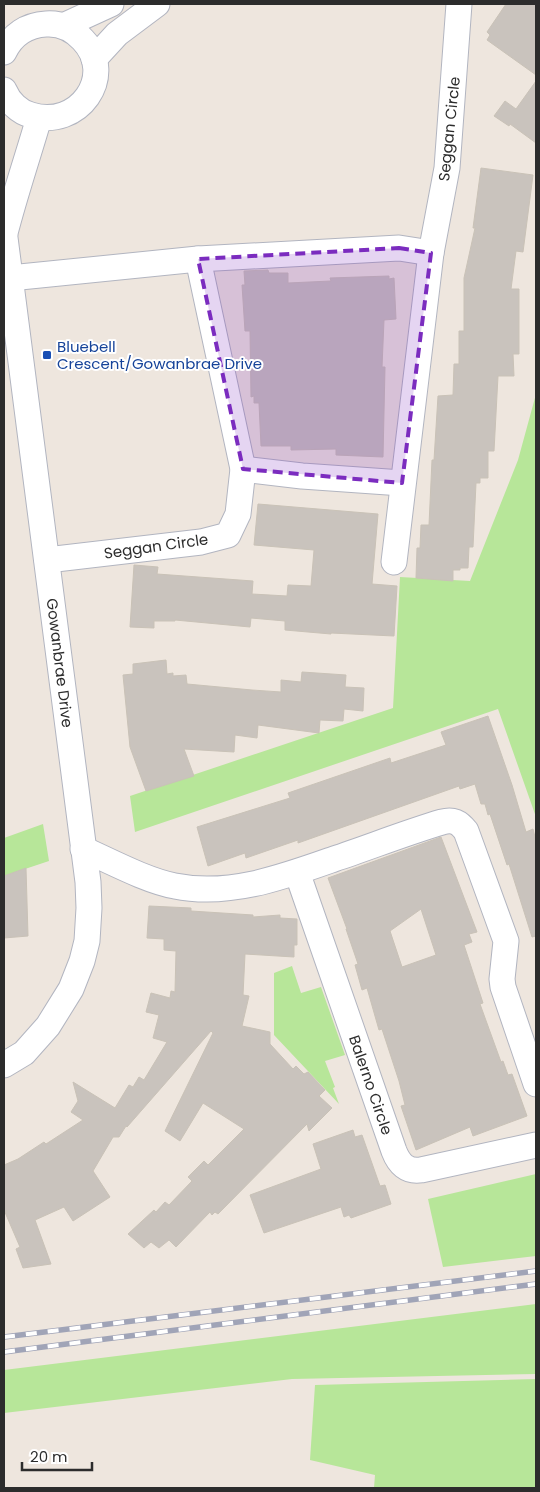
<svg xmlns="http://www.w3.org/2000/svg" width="540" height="1492" viewBox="0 0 540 1492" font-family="Poppins,sans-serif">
	<rect width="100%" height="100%" fill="#eee6de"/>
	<!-- green -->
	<g fill="#b7e699">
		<path d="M536,394V817L498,709L135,832L130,796L393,708L400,577L470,581L518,460Z"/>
		<path d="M43,824L49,861L4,876V838Z"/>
		<path d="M292,966L301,993L321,987L345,1055L325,1061L335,1087L333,1088L339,1104L274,1035V973Z"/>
		<path d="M536,1174V1256L443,1267L428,1199Z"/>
		<path d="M536,1304V1374L292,1379L4,1413V1370Z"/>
		<path d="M536,1379V1488H374L375,1475L310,1460L315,1385Z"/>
	</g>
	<!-- building -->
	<g fill="#c9c3bd" stroke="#c9c2b7" fill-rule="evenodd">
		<path d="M506,4H536V75L487,40L490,35L487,32Z"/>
		<path d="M536,81V143L510,124L509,126L494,116L505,101L516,109Z"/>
		<path d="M481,168L533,175L523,252L516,251L511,289H519V354H513L514,376H498L494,451H488V478H480V483H476L473,547H469L468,568H460V570H453V581L416,578L417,548H420L421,525H429L432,460H434L438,396L453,395L454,364H459V331H464V278L475,228H473Z"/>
		<path d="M268,270L269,273H288V283L331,281L330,278L389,276V279L394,278L396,319L384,320L382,367H385L383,457L336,455V449L291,450V446H261L259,403H254V396L251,397L250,331H245L242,285H245L244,271Z"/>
		<path d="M258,504L378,514L372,584L397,586L394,636L331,633V634L285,630V621L251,618L250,627L175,620V621H154V628L130,627L134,565L158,567L157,574L253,581L252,594L287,596L288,585L311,586L314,550L254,545Z"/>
		<path d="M166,660L167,674L173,673V676L186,675L187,684L252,690L281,692V680L301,682L302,672L346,675L345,687L364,688L363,711L344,709L343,721L320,720L319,733L258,725L257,738L235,735L234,752L184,749L194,776L146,791L130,747L123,675L133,674V664Z"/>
		<path d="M488,716L512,785L526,832L533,829L536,841V936L532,937L509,864L507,865L490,814L488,815L485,804H481L475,784L460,789L459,786L298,843V840L246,858L245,853L208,866L197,827L290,798L288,793L390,758L391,763L446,745L441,732Z"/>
		<path d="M441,837L477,932L469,934L472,942L464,945L483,1003L480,1004L501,1062L503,1061L508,1075L512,1074L527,1116L473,1136L470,1127L416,1150L401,1106L405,1105L399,1081L382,1029L379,1030L367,988L362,990L355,965L358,964L346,929H347L328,878ZM421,909L436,955L402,967L390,931Z"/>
		<path d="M26,868L28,936L4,938V876Z"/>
		<path d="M149,906L191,908V911L253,915V917L280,915V918L297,919V945H294V957L245,954L243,995L249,996L242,1026L270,1032V1044L293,1069L296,1066L304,1074L308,1072L325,1090L319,1096L332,1108L309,1131L307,1124L218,1214L215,1212L212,1215L210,1212L176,1247L169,1240L159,1248L151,1242L144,1248L128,1234L154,1210L156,1212L165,1202L169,1205L192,1181L188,1177L204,1161L208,1165L244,1129L203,1103L180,1141L165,1131L213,1033L211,1031L127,1127L126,1126L119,1137H113L93,1171L110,1197L73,1221L64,1207L35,1220L51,1264L23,1268L16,1249L20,1247L4,1210V1165L18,1159L44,1142L46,1144L83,1120L71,1112L78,1101L73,1082L115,1108L129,1085L133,1087L139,1077L144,1080L167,1042L153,1038L159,1015L146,1012L151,993L170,998L171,991L175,992L176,951L164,950V939L147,938Z"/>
		<path d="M353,1130L355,1137L362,1135L380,1186L385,1185L391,1204L351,1218L349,1215L344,1217L341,1207L264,1233L250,1195L321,1169L313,1144Z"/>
	</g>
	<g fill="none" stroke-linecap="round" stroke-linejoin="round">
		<!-- minor casing -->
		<g stroke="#b2b5c0" stroke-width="27">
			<g id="minor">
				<path d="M63,26L111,4"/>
				<path d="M4,52C12,35 27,25 46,24C60,23 73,29 83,40C117,76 78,130 31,115C19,112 9,102 4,90"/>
				<path d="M94,59L117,34L157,4"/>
				<path d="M4,230L88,882L89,908L87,941L82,961L71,989L48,1026L24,1053L4,1065"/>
				<path d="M5,233C15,194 28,156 39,118"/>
				<path d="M10,278L198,259L399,248L431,253"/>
				<path d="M243,469L302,476L402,483"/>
				<path d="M47,560L201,542L228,535L238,514L243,469L198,259"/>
				<path d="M394,562L431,253L447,168L459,4"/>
				<path d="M83,849C110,861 147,881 175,886C229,897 283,877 334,859C370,847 405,833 442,822C453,819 459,822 466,831L506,941L502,979L503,987L536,1084"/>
				<path d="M297,872L394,1151C399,1164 407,1172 421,1170L536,1145"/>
			</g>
		</g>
		<!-- minor -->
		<use href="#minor" stroke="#fff" stroke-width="25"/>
		<!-- rail casing -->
		<g stroke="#a0a4b7" stroke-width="5.5">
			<g id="rail">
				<path d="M4,1337L536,1271"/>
				<path d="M4,1352L536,1284"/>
			</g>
		</g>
		<!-- rail -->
		<use href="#rail" stroke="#fff" stroke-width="4" stroke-dasharray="11" stroke-linecap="butt"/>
	</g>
	<!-- marked area -->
	<path fill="#7b2cbf" fill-opacity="0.2" stroke="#7b2cbf" stroke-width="4" stroke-dasharray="10 6" stroke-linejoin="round" d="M399,248L431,253L402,483L243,469L198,259Z"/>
	<!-- markers -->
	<rect fill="#1a4fb4" stroke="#fff" stroke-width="2" x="42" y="350" width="10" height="10" rx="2.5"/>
	<g text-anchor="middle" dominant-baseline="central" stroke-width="4" stroke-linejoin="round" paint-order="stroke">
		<!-- street labels -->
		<g font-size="15" fill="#2c2c2c" stroke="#fff">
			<text transform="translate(449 129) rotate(-84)">Seggan Circle</text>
			<text transform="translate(156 546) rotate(-8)">Seggan Circle</text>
			<text transform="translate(60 663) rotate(83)">Gowanbrae Drive</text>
			<text transform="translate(371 1085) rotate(71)">Balerno Circle</text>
		</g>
		<!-- transit labels -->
		<g font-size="15" fill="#164399" stroke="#fff" text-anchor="start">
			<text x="57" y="346">Bluebell<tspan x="57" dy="17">Crescent/Gowanbrae Drive</tspan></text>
		</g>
	</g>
	<!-- border -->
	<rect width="540" height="1492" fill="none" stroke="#2c2c2c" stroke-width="10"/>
	<!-- scale -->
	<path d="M22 1462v8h70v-8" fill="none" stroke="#2c2c2c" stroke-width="2.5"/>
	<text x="30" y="1462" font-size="15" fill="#2c2c2c" stroke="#ffffff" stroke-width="4" paint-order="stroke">20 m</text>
</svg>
